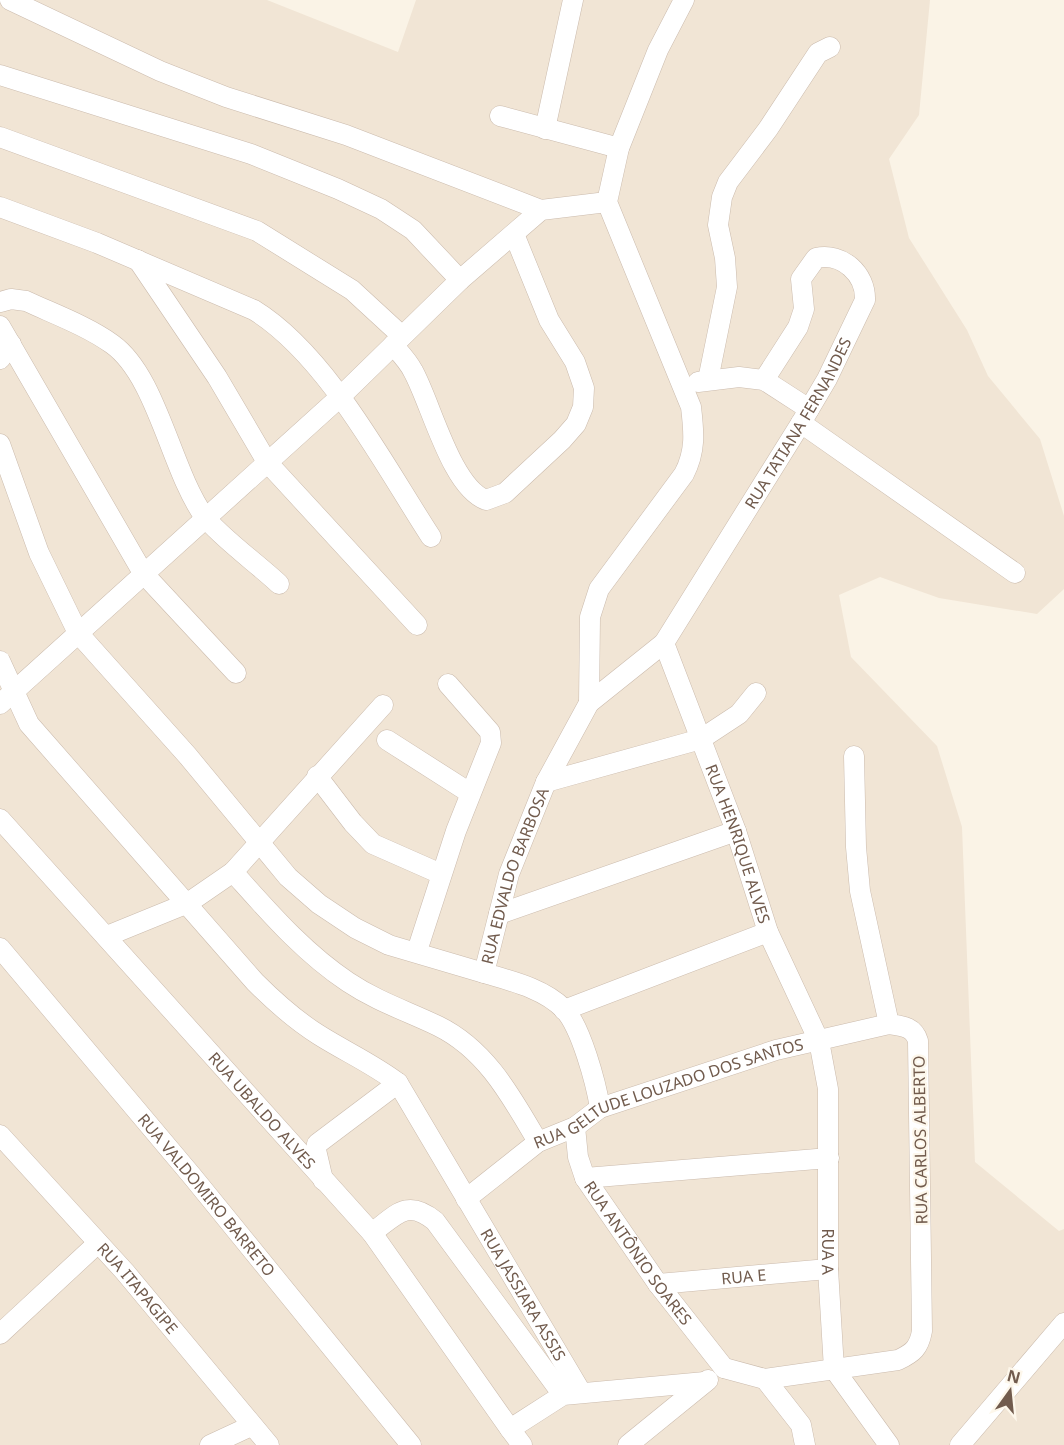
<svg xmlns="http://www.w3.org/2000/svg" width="1064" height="1445" viewBox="0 0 1064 1445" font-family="'Noto Sans',sans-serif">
	<rect width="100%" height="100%" fill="#faf3e6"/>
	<!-- residential -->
	<path fill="#f1e5d5" d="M0,0H267L398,52L416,0H930L919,115L889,159L909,238L967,330L988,376L1040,439L1064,516V589L1037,614L939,598L880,577L839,595L851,657L937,746L962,827L975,1162L1059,1231L1064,1229V1445H0Z"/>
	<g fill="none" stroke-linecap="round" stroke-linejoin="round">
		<!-- minor casing -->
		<g stroke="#cbbbad" stroke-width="21">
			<g id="minor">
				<path d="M10,0L160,71L226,97L346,135L541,210"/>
				<path d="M0,75L251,154L338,189L381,209L413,230L460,280"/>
				<path d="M500,116L619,148"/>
				<path d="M545,129L573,0"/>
				<path d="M0,137L257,231L352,290L402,336"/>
				<path d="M0,207L97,243L254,310C327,355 384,465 431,537"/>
				<path d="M138,260L217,377L267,462L417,625"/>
				<path d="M0,302L11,299L26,301C54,314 87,326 112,344C157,376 171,470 204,516C219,536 259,565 279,584"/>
				<path d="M0,326L143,573L236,673"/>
				<path d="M393,345C400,353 408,361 413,371C431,403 451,487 486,500L505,493L562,440L576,424L583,407L584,388L575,362L549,320L514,234"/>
				<path d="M0,359L11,344"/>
				<path d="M708,380L727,287L725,258L718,225L722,197L728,182L768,129L818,53L830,47"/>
				<path d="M698,382L739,377L764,380L809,409"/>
				<path d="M801,423L1015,573"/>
				<path d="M0,444L39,553L78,633L187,755L288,877L319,904L355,928L389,945L484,973"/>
				<path id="s1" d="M664,643L736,831L768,932L819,1041L828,1089V1269L834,1369L889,1445"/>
				<path id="s2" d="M0,661L29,724L255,982C275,1002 295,1020 319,1035C346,1052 373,1064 398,1083L581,1392"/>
				<path d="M589,703L590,617L599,589L684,474C696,451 694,432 691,407L607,202L619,148L658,50L684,0"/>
				<path d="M0,704L340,397L460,280L541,210L607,202"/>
				<path d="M387,740L470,793"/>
				<path d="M317,776L353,823L373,844L441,874"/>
				<path d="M546,782L701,739L739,714L756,693"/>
				<path id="s3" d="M0,819L372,1233L510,1429L563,1395L705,1382"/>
				<path d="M233,872C269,912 303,952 348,982C378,1002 407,1011 438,1026C487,1050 512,1098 538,1142"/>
				<path d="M499,914L736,831"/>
				<path d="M107,936L188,903L233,872L383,705"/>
				<path id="s4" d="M0,948L192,1176L411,1445"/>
				<path d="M417,951L456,831L491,743L490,732L448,684"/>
				<path d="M564,1010L768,932"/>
				<path id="s5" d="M600,1108C596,1083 581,1027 564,1009C543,988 511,981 484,973L509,874L546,782L589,703L664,643L801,423L827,379L865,300C866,274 842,252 816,258L801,279L804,309L798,327L764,380"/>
				<path id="s6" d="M575,1127L578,1157L585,1178L658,1284L724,1368"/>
				<path id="s7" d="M0,1135L125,1272L269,1445"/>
				<path d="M585,1178L829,1158"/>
				<path d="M323,1180L316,1150L317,1144L398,1083"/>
				<path id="s8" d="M466,1199L538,1142L575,1127L600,1108L776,1050L889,1024"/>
				<path d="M372,1233C396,1215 407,1198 435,1221L563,1395"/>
				<path id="s9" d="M658,1284L828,1269"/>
				<path d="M0,1334L98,1243"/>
				<path d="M724,1368L765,1379L898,1360C913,1353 919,1348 922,1331L918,1041C914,1027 903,1026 889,1024L860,891L856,847L854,756"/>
				<path d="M765,1379L801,1425L805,1445"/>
				<path d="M510,1429L522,1445"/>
				<path d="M210,1445L251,1426"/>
				<path d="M628,1445L708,1380"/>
				<path d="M960,1445L1064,1323"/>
			</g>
		</g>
		<!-- minor -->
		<use href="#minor" stroke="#fff" stroke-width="20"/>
	</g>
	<g text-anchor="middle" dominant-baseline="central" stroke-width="4.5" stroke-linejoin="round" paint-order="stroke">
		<!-- street labels -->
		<g font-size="16" fill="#715b4d" stroke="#fdf7eb">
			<text stroke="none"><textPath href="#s5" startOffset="840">RUA TATIANA FERNANDES</textPath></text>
			<text stroke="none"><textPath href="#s1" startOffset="214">RUA HENRIQUE ALVES</textPath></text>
			<text stroke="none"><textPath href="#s5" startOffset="297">RUA EDVALDO BARBOSA</textPath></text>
			<text stroke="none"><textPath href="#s8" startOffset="232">RUA GELTUDE LOUZADO DOS SANTOS</textPath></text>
			<text stroke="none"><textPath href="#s3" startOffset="392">RUA UBALDO ALVES</textPath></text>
			<text transform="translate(920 1140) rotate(-91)">RUA CARLOS ALBERTO</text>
			<text stroke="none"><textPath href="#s4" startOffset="322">RUA VALDOMIRO BARRETO</textPath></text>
			<text stroke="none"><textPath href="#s1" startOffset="639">RUA A</textPath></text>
			<text stroke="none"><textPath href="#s6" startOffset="144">RUA ANTÔNIO SOARES</textPath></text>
			<text stroke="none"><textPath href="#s9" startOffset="86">RUA E</textPath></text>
			<text stroke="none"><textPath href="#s7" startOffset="206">RUA ITAPAGIPE</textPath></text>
			<text stroke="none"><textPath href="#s2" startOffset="834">RUA JASSIARA ASSIS</textPath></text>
		</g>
	</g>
	<!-- north arrow -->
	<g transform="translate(1010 1391) rotate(15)" stroke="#fdf7eb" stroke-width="4.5" paint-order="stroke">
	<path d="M0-4.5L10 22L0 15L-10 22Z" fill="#715b4d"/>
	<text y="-9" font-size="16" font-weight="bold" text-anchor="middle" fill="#715b4d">N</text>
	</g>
</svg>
